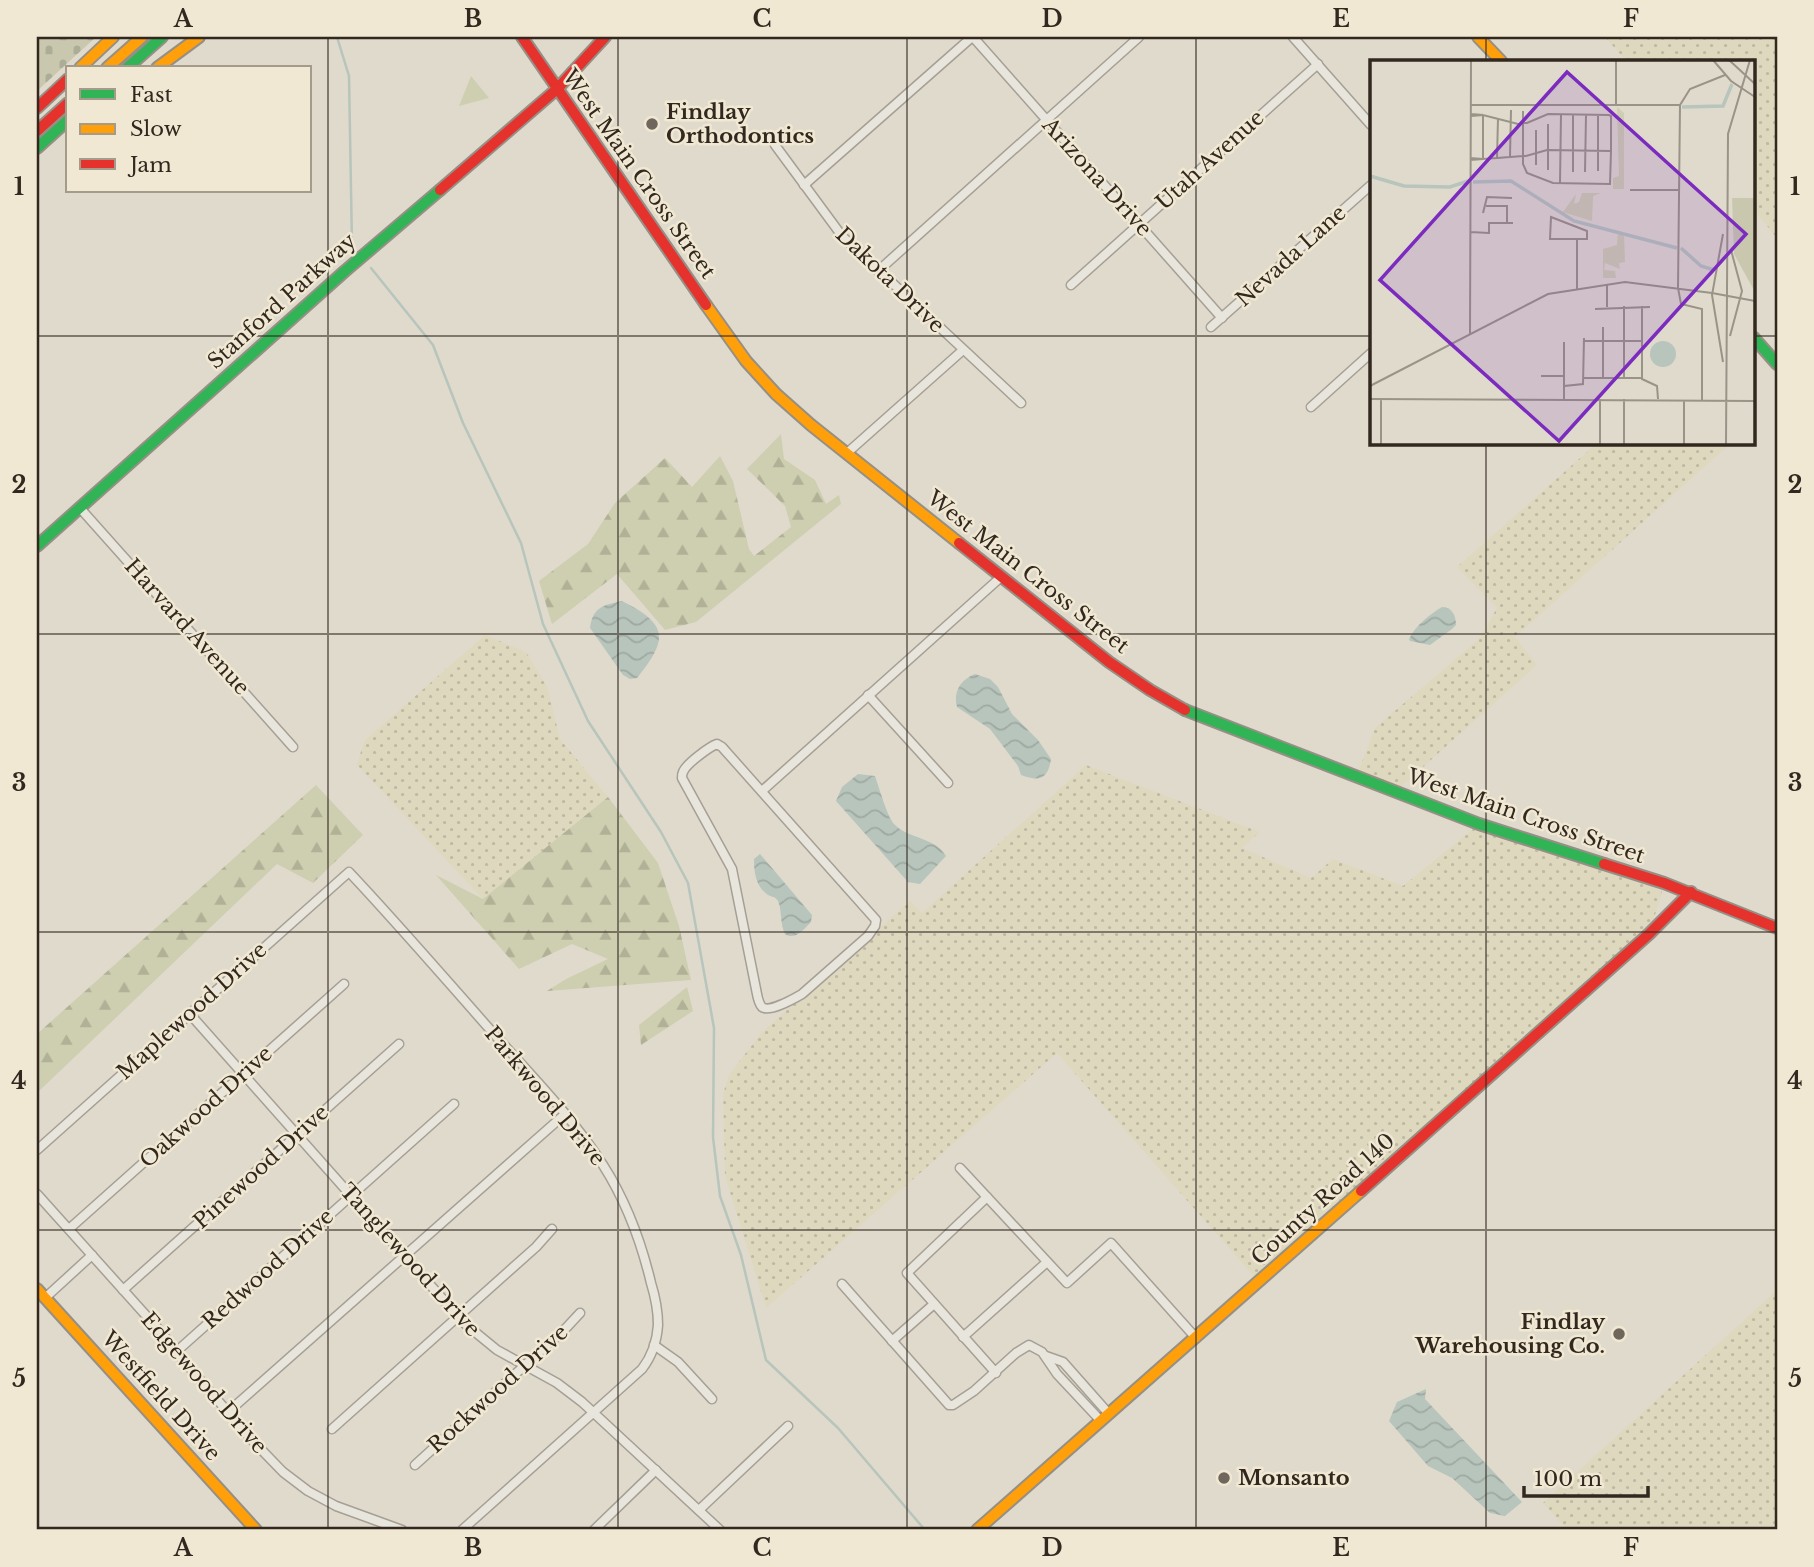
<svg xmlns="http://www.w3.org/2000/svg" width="1814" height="1567" viewBox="0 0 1814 1567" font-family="'Libre Baskerville',serif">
	<defs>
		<pattern id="farmland-dots" width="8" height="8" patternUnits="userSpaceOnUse" patternTransform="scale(1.75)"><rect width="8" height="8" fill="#ded8be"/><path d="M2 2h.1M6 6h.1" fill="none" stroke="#bfb9a3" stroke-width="1.8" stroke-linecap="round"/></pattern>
		<pattern id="forest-firs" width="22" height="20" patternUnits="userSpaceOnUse" patternTransform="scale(1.75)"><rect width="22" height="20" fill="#ceceb0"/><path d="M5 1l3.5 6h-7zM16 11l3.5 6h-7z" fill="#b1b197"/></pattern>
		<pattern id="cemetery-stones" width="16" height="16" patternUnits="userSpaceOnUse" patternTransform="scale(1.75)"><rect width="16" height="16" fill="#c9c8af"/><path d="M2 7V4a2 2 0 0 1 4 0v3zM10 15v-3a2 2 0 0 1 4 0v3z" fill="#adac96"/></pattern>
		<pattern id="water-waves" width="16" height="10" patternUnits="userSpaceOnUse" patternTransform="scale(1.75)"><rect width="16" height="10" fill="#b7c5bc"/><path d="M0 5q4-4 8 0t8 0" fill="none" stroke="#9ea9a1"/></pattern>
	</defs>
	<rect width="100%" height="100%" fill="#e0dacc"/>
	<!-- farmland -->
	<g fill="url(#farmland-dots)">
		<path d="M1605,37H1777V238L1753,209V61H1626Z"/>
		<path d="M1597,443H1731L1515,637L1537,665L1395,792L1356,777L1375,728L1480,638L1497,608L1457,567Z"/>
		<path d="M485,635L526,652L547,686L560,739L608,797L483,899L357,765L364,741Z"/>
		<path d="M1086,765L1260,832L1242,848L1311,878L1333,859L1403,886L1479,824L1664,883L1660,899L1649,934L1259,1282L1057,1053L766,1308L725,1176L723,1094L729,1075L762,1032L910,901L922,913Z"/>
		<path d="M1777,1290V1530H1567L1543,1503Z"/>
	</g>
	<!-- grass -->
	<path fill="#ceceb0" d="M471,76L489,98L459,106Z"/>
	<!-- forest -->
	<g fill="url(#forest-firs)">
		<path d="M781,434L784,459L815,480L826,504L839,495L841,504L696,622L665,630L617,574L552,624L539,581L588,544L615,503L665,458L692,487L720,456L733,481L749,549L754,556L791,527L785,506L747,469Z"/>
		<path d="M316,785L363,835L313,883L277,864L37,1093V1034Z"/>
		<path d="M608,797L658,863L679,926L691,980L547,991L566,979L608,959L572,944L519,969L436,875L483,899Z"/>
		<path d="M687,987L693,1011L641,1045L639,1025Z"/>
	</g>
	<!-- cemetery -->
	<path fill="url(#cemetery-stones)" d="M37,37H96L37,91Z"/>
	<!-- water -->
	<g fill="url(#water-waves)">
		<path d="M622,601C668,624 669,639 637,678L630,679L623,675L590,628C593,607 603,605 622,601Z"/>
		<path d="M1442,607C1452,607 1456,616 1456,625L1452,629L1430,645L1410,641L1409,639C1415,626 1430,614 1442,607Z"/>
		<path d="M975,674L990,679L998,687L1012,714L1038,740L1051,759C1048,779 1040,782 1021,775L1018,766L990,729L957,707C953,692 960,680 975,674Z"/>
		<path d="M858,774L875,776C879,787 887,816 894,824C908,839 935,837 946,856L920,884L908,882L836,801L842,787Z"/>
		<path d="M760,854L812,915L811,922C804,929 795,941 785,934C780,925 782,909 778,901C774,895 773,898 768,895C756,887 754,873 754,859Z"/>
		<path d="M1426,1389L1425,1399L1522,1502L1505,1516L1490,1513L1452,1478L1428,1466L1389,1421L1397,1402Z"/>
	</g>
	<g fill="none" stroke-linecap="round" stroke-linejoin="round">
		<!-- stream -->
		<g stroke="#b7c5bc" stroke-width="2.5">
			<path d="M337,37L349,76L352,246L355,250"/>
			<path d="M371,268L433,345L463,423L521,543L543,624L588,721L661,832L688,883L714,1028L713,1137L720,1196L741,1255L766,1360L838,1428L925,1530"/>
		</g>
		<!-- street casing -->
		<g stroke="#a59f95" stroke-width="11">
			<g id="street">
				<path d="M973,37L1222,318"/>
				<path d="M1293,37L1371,125"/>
				<path d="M775,145L842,236L1021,403"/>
				<path d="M804,185L972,37"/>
				<path d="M878,271L1139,37"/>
				<path d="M1071,285L1318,64"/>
				<path d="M1211,327L1371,185"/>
				<path d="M1311,407L1371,353"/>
				<path d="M847,453L963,350"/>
				<path d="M80,508L293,747"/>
				<path d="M868,695L948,783"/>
				<path d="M717,744L722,747L876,920L875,926L868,936L802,994C795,998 769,1013 762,1007C758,1003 757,994 756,989L732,869L682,778C682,776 682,774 683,772C686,764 709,747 717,744Z"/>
				<path d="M762,791L1001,577"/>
				<path d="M189,1013L464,1323L497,1350L557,1383L582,1402L720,1530"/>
				<path d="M37,1150L349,872C399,925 446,980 494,1034C532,1076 573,1118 603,1165C626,1201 641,1241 651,1283C655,1296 658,1311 658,1325C657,1341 652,1356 642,1369L462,1530"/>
				<path d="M960,1168L1067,1283L1111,1243L1196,1338"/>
				<path d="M37,1194L160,1331L183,1360L252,1440L283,1472L308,1491L336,1506L402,1530"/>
				<path d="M987,1197L907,1273L996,1373"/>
				<path d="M69,1229L344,984"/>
				<path d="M842,1284L949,1405H953L974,1391L1016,1353L1029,1345L1042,1352L1057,1374L1101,1421"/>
				<path d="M123,1290L399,1044"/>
				<path d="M45,1298L92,1255"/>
				<path d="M963,1337L1047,1262"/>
				<path d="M892,1341L934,1304"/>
				<path d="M654,1345L678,1362L712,1399"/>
				<path d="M177,1351L454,1104"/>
				<path d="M1046,1356L1063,1362L1109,1414"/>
				<path d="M228,1412L565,1114"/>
				<path d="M332,1429L536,1247L552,1229"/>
				<path d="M415,1465L567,1327L580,1313"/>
				<path d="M699,1510L788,1426"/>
				<path d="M594,1530L656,1470"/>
			</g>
		</g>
		<!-- fast casing -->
		<g stroke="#958f85" stroke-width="14">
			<g id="fast">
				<path d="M127,68L162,37"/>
				<path d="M37,148L68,120"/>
				<path d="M1753,337L1777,364"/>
				<path d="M37,546L345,271L440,190"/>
				<path d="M1185,710L1479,824L1604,864"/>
			</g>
		</g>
		<!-- slow casing -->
		<g stroke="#958f85" stroke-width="14">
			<g id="slow">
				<path d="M1478,37L1501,61"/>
				<path d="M80,68L113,37"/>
				<path d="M107,68L142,37"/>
				<path d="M157,68L199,37"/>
				<path d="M706,305L746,361L776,394L811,425L959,543"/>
				<path d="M37,1289L256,1530"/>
				<path d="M977,1530L1361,1191"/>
			</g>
		</g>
		<!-- jam casing -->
		<g stroke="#958f85" stroke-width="14">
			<g id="jam">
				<path d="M522,37L706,305"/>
				<path d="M37,108L68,79"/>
				<path d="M37,131L68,103"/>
				<path d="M440,190L557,89L605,37"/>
				<path d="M959,543L1109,662L1150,690L1185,710"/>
				<path d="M1604,864L1664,883L1777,928"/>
				<path d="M1361,1191L1649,934L1691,892"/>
			</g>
		</g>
		<!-- street -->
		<use href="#street" stroke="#e8e5dd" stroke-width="8"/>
		<!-- fast -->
		<use href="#fast" stroke="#30b455" stroke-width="10"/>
		<!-- slow -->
		<use href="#slow" stroke="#ff9f0a" stroke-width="10"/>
		<!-- jam -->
		<use href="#jam" stroke="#e5322d" stroke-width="10"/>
	</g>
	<!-- grid -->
	<path fill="none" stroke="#32281f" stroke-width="2" stroke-opacity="0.55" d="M328,37V1530M618,37V1530M907,37V1530M1196,37V1530M1486,37V61M37,336H1371M1753,336H1777M1486,443V1530M37,634H1777M37,932H1777M37,1230H1777"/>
	<!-- markers -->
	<g fill="#6f665c" stroke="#f0e8d2" stroke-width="2.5">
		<circle cx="652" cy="124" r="7"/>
		<circle cx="1619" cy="1334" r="7"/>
		<circle cx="1224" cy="1478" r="7"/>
	</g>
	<g text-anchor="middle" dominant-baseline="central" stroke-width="5" stroke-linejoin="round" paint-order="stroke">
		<!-- poi labels -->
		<g font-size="21" font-weight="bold" fill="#32281f" stroke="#f0e8d2" text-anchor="start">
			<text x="666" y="112">Findlay<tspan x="666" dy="24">Orthodontics</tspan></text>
			<text x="1605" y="1322" text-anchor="end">Findlay<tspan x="1605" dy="24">Warehousing Co.</tspan></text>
			<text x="1238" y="1478">Monsanto</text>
		</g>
		<!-- street labels -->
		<g font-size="21" fill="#32281f" stroke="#f0e8d2">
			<text transform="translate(1210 160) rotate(-42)">Utah Avenue</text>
			<text transform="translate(639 174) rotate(55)">West Main Cross Street</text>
			<text transform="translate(1097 177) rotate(48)">Arizona Drive</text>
			<text transform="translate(1291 256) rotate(-42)">Nevada Lane</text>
			<text transform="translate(890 280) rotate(44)">Dakota Drive</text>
			<text transform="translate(282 301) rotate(-42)">Stanford Parkway</text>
			<text transform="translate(1028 572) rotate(38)">West Main Cross Street</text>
			<text transform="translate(187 627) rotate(48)">Harvard Avenue</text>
			<text transform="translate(1526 816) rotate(19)">West Main Cross Street</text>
			<text transform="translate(192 1011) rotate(-42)">Maplewood Drive</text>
			<text transform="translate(545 1096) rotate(50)">Parkwood Drive</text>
			<text transform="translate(206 1107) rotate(-42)">Oakwood Drive</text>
			<text transform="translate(261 1167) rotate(-42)">Pinewood Drive</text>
			<text transform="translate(1323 1199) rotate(-42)">County Road 140</text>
			<text transform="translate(410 1260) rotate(48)">Tanglewood Drive</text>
			<text transform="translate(268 1269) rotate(-42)">Redwood Drive</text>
			<text transform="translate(204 1383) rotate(49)">Edgewood Drive</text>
			<text transform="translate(498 1389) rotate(-42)">Rockwood Drive</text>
			<text transform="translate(161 1396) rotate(48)">Westfield Drive</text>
		</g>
	</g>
	<!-- overview -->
	<g transform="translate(1370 60)">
		<rect width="385" height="385" fill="#e0dacc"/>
		<path d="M247,47L254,53V129H243V118L249,116ZM212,133H231L223,136L222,161L193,152L206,134L204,144L209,142ZM248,172L254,175L255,202L249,203L250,209L235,203L234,210L245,211L246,218H233V189L247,185Z" fill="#ceceb0"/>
		<path d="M362,138H385V232L364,194Z" fill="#c9c8af"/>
		<path d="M280 294a13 13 0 1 1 26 0a13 13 0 1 1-26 0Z" fill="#b7c5bc"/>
		<path fill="none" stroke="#b7c5bc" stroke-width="3.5" d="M312,47L353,46L362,24M0,116L34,126L80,127L98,121M103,122L141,121L204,161L307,188M311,188L331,206L344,210"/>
		<path fill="none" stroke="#9a9387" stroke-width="2" d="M246,0V45M343,0L361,21L385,37M359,0L385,24M101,45H310M153,51V104L157,113L183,123L240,124L241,91V56L239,55L178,54L157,63H154L153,64H148L113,55V99L127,98L153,96H156L177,90L241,91M101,56L113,55L101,54M178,64V110M166,70V105M140,97L141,50M100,98L113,99L100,100M127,98L128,58M228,111V55M203,112V55M215,112L216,55M190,123L191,54M260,130H310M116,146H137V163M113,153L117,137L142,138M181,157L217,171V179H180ZM100,172L119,173V163H143M353,174L342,235L353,302M207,229V179M342,233L385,241M272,246V319L287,326L288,339M237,247V225M225,249L280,247M100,274L101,0M360,276L372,231L361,190M214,281H272M171,316H194M214,318H272M233,318V267M254,318V246M0,326L178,234L255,222L342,233M194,326L213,324L214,278M0,339L385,341M11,339V385M194,339V282M332,340V249L311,244L308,228L310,45L320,29L355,15M225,385H230V339M254,385V339M314,385V340M356,385L358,74L380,0"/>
		<path fill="#7b2cbf" fill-opacity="0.15" stroke="#7b2cbf" stroke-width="3.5" d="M197,12L376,174L189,381L10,220Z"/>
		<rect width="385" height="385" fill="none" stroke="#32281f" stroke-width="3.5"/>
	</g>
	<!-- border -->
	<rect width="1814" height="1567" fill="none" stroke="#f0e8d2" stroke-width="77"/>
	<!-- legend -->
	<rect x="66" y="66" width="245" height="126" fill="#f0e8d2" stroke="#a49b8a" stroke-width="2"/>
	<rect x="80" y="89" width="35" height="10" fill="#30b455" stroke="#a49b8a" stroke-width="2"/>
	<text x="130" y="102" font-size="21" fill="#32281f">Fast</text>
	<rect x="80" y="124" width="35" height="10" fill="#ff9f0a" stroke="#a49b8a" stroke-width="2"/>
	<text x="130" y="136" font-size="21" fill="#32281f">Slow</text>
	<rect x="80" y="159" width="35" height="10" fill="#e5322d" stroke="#a49b8a" stroke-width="2"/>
	<text x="130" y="172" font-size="21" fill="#32281f">Jam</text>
	<!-- scale -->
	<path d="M1524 1486v10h124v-10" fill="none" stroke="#32281f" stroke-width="3.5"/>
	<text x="1534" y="1486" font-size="21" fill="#32281f" stroke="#f0e8d2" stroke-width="5" paint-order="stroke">100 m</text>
	<rect x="38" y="38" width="1738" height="1490" fill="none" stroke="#32281f" stroke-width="2.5"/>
	<g font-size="23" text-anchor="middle" font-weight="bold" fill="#32281f">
		<text x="183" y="27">A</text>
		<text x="473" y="27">B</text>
		<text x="762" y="27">C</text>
		<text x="1052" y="27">D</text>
		<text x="1341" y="27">E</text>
		<text x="1631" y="27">F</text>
		<text x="19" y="195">1</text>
		<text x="1795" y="195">1</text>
		<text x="19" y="493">2</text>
		<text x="1795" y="493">2</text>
		<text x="19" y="791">3</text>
		<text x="1795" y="791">3</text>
		<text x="19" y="1089">4</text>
		<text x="1795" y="1089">4</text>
		<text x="19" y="1387">5</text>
		<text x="1795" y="1387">5</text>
		<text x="183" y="1556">A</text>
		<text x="473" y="1556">B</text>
		<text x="762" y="1556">C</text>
		<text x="1052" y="1556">D</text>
		<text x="1341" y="1556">E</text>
		<text x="1631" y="1556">F</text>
	</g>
</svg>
